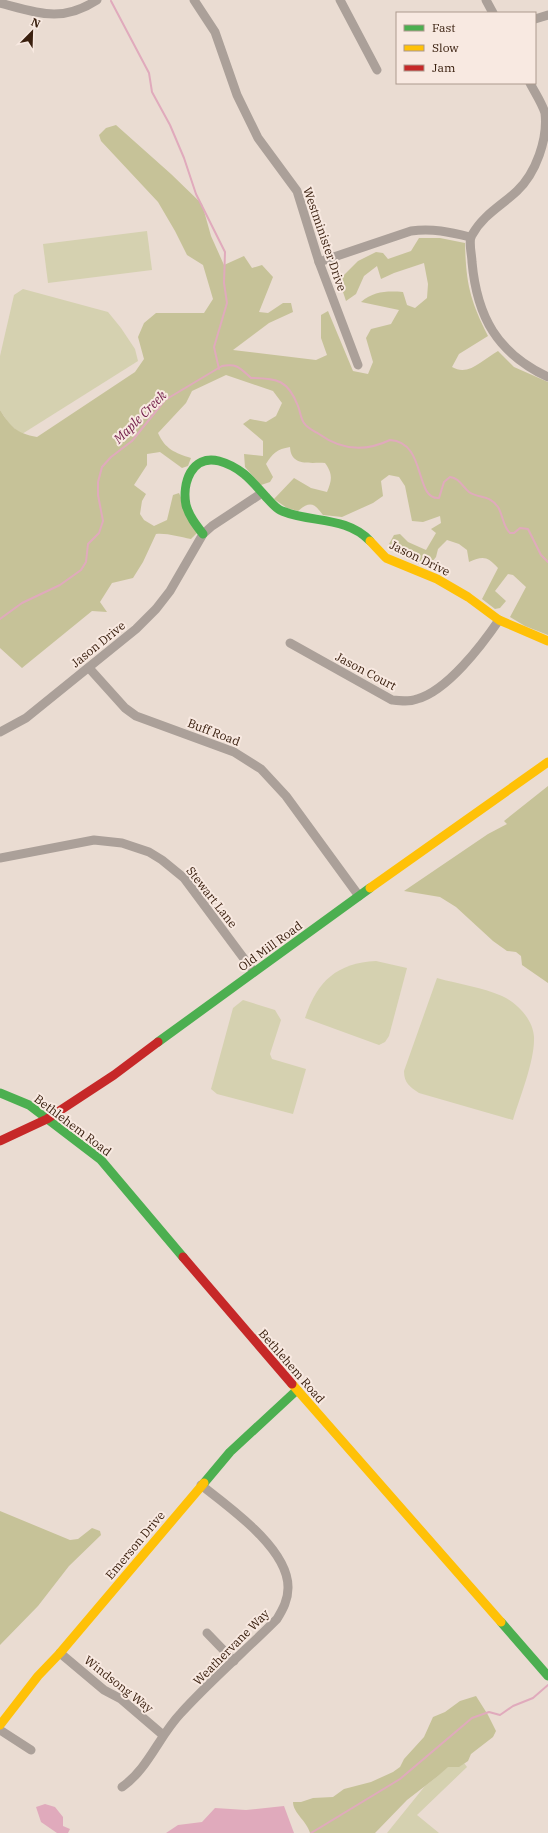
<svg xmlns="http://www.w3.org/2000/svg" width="548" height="1833" viewBox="0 0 548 1833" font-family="'IBM Plex Serif',serif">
	<rect width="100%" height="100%" fill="#eadcd2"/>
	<!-- green -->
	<g fill="#d5d1b0">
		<path d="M147,231L152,270L48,283L43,244Z"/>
		<path d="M23,289L108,312L121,328L135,349L138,361L22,434L10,425L0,410V356L14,295Z"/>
		<path d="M376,961L407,968L389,1036L385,1042L379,1045L305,1018C317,981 337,963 376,961Z"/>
		<path d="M437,978C458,984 482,987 502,996C517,1003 533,1019 534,1037C535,1060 520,1097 513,1120L419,1093C410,1087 404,1083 404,1071Z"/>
		<path d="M243,1000L275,1010L281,1020L270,1054L272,1059L306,1069L293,1114L217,1094L211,1089L233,1008Z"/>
		<path d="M464,1763L467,1767L417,1815L439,1833H387L425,1786L438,1776L448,1766L458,1767Z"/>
	</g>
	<!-- forest -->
	<g fill="#c6c298">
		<path d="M116,125L171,174L202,204L211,236L224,265L244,256L252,268L262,265L273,277L259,312L268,313L283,303H291L293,312L269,323L233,350L316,360L327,355L321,338V315L328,311L353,371L368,374L373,362L366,338L371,329L391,324L399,310L361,302C374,291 387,291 403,292L407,305L415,308L427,298L428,284L424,263L394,273L381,279L377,266L364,276L356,294L346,301L341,286L342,277L358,261L376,252L383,253L388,259L411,251L419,238H440L465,243C466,284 470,300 488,336L459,354L452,367C469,377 483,359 498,351L514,367L548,382V635L525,626L510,617L526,587L513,575L508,574L495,591L506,601L500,608L495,609L482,599L498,568C487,556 483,556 469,562L467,550L459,544L447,540L438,549L436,557L428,567C412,562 401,555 389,544L394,535L400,534L408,542L426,550L436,533L431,529L441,523L440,516L423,522L412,521L405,486L399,477L389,475L381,481L383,496L373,503L342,517L323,515C314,503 310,501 298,511L287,508L274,499L294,478L311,488L327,492C332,480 333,474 325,463C310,462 291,467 290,447C277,449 272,454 266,464L273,477L270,482L261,485L245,467L244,454L263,456V441L243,424L250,419L266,422L276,416L282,403L273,391L226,375L192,391L186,403L158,433C165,449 175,453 191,458L188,466L182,468L160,452L147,454V465L134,485L146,494L142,501L140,514L144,520L154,526L167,520L173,495L179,493L197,533L191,539C179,537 168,533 156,534L143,562L133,578L112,583L100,602L107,612L92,611L22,668L0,648V410C11,427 16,433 37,437L135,372L144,359L138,337L144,323L156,313H204L213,299L203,265L187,255L175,231L158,202L101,141L99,135L106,128Z"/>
		<path d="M548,786V983L522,965L521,956L516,952L507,951L493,941L456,907L440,897L404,891L488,834L507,824L504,821Z"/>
		<path d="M0,1511L70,1540L78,1539L92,1528L100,1531L101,1535L69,1566L38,1606L0,1645Z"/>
		<path d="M476,1696L488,1715L496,1731L493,1737L471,1754L468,1761L459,1767H448L438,1776L407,1800L375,1833H310C307,1821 293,1813 293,1802H301L313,1798L333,1797L344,1789L371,1782L393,1772L400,1767L404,1759L424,1737L433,1717L445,1712L460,1701Z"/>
	</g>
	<!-- water -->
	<g fill="#e0aabc">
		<path d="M45,1804L55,1807L63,1817V1826L70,1829L68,1833H57L41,1822L36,1807Z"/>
		<path d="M284,1806L294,1833H166L178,1825L202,1822L215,1808L246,1810Z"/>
	</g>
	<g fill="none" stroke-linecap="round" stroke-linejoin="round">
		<!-- stream -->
		<g stroke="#e0aabc" stroke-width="2">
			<path d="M111,1L149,73L152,92L170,125L184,158L196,194L225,252L224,283L227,303L214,347L219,369"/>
			<path d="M0,619L22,603L60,585L81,570L86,562L88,544L99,533L103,521L98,495V482L102,467L111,457L132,441L165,400L222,366C237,363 240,368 251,378C277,378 288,380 298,406C300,411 301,419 304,423C307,428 314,431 319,434C341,450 365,452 390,440C427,442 414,500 439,498L444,482L450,477C459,478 462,486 469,492C479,499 489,494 498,507C503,515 503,527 510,533H514L520,528L528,529L541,555L548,562"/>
			<path d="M311,1833L400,1779L472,1718L489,1712L500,1715L513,1706L533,1698L548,1685"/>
		</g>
		<!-- street -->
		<g stroke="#aba099" stroke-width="9">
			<path d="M194,0L215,32L237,95L258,138L297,191L319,262L358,365"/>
			<path d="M340,0L377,70"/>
			<path d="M486,0L493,13"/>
			<path d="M0,3C38,13 62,23 97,0"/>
			<path d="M535,19L548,15"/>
			<path d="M530,83C535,93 542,103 545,113C548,139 536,173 517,191C501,206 483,215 472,235C468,241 472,255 472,262C477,317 497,353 548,377"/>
			<path d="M319,262L411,231C432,228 450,232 470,237"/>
			<path d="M290,643L392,700C401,701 409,702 417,699C447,691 482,645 499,620"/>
			<path d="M89,668L125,708L136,716L234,752L261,769L286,796L359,896"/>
			<path d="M0,732L26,718L136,629L156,609L170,591L203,534L212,526L262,493"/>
			<path d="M0,858L94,840L122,843L149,852L162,860L184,878L254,972"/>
			<path d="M207,1633L234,1661"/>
			<path d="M60,1653L104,1690L121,1699L163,1735"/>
			<path d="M0,1730L31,1750"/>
			<path d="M122,1787C148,1769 159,1736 181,1713C211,1680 245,1651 277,1619C283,1609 288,1600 288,1588C289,1549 229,1507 201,1485"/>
		</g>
		<!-- fast -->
		<g stroke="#4caf50" stroke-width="9">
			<path d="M203,534C196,525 189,516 186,505C182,484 191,454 219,461C241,467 252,481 266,497C271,502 276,509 282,511C311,523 346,516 370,541"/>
			<path d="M158,1042L370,888"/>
			<path d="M0,1093L29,1105L101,1160L183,1257"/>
			<path d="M204,1483L230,1452L297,1390"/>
			<path d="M501,1622L548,1676"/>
		</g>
		<!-- slow -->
		<g stroke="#ffc107" stroke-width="9">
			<path d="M370,541L386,558L437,579L468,597L499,620L548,641"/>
			<path d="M370,888L548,762"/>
			<path d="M292,1384L501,1622"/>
			<path d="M0,1725L38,1676L60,1653L204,1483"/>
		</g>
		<!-- jam -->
		<g stroke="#c62828" stroke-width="9">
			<path d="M0,1141L47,1119L114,1075L158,1042"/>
			<path d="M183,1257L292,1384"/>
		</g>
	</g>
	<g text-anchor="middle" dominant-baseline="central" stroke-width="4" stroke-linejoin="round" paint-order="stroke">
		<!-- street labels -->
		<g font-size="12" fill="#3a200f" stroke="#f8e9e1">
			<text transform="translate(325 239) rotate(71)">Westminister Drive</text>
			<text transform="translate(420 558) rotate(26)">Jason Drive</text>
			<text transform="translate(98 644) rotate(-39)">Jason Drive</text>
			<text transform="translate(366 671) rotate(28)">Jason Court</text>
			<text transform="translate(214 732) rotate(21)">Buff Road</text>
			<text transform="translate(212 897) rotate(52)">Stewart Lane</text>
			<text transform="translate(270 946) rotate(-36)">Old Mill Road</text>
			<text transform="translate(73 1125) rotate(37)">Bethlehem Road</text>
			<text transform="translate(292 1366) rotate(49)">Bethlehem Road</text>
			<text transform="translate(135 1545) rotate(-50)">Emerson Drive</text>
			<text transform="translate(231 1647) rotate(-45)">Weathervane Way</text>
			<text transform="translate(119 1684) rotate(38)">Windsong Way</text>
		</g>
		<!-- water labels -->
		<g font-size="13" font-style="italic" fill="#75234d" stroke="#f8e9e1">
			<text transform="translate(140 417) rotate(-45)">Maple Creek</text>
		</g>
	</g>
	<!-- legend -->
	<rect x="396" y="12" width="140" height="72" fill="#f8e9e1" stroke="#ac998d"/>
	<rect x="404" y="25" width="20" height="6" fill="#4caf50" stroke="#ac998d"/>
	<text x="432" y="32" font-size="12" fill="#3a200f">Fast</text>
	<rect x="404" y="45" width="20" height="6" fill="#ffc107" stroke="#ac998d"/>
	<text x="432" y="52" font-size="12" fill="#3a200f">Slow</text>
	<rect x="404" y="65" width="20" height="6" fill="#c62828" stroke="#ac998d"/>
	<text x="432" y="72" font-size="12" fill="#3a200f">Jam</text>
	<!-- north arrow -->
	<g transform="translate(32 32) rotate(23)" stroke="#f8e9e1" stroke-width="3" paint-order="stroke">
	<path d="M0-3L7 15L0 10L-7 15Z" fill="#3a200f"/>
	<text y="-6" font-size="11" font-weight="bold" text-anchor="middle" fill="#3a200f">N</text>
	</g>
</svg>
